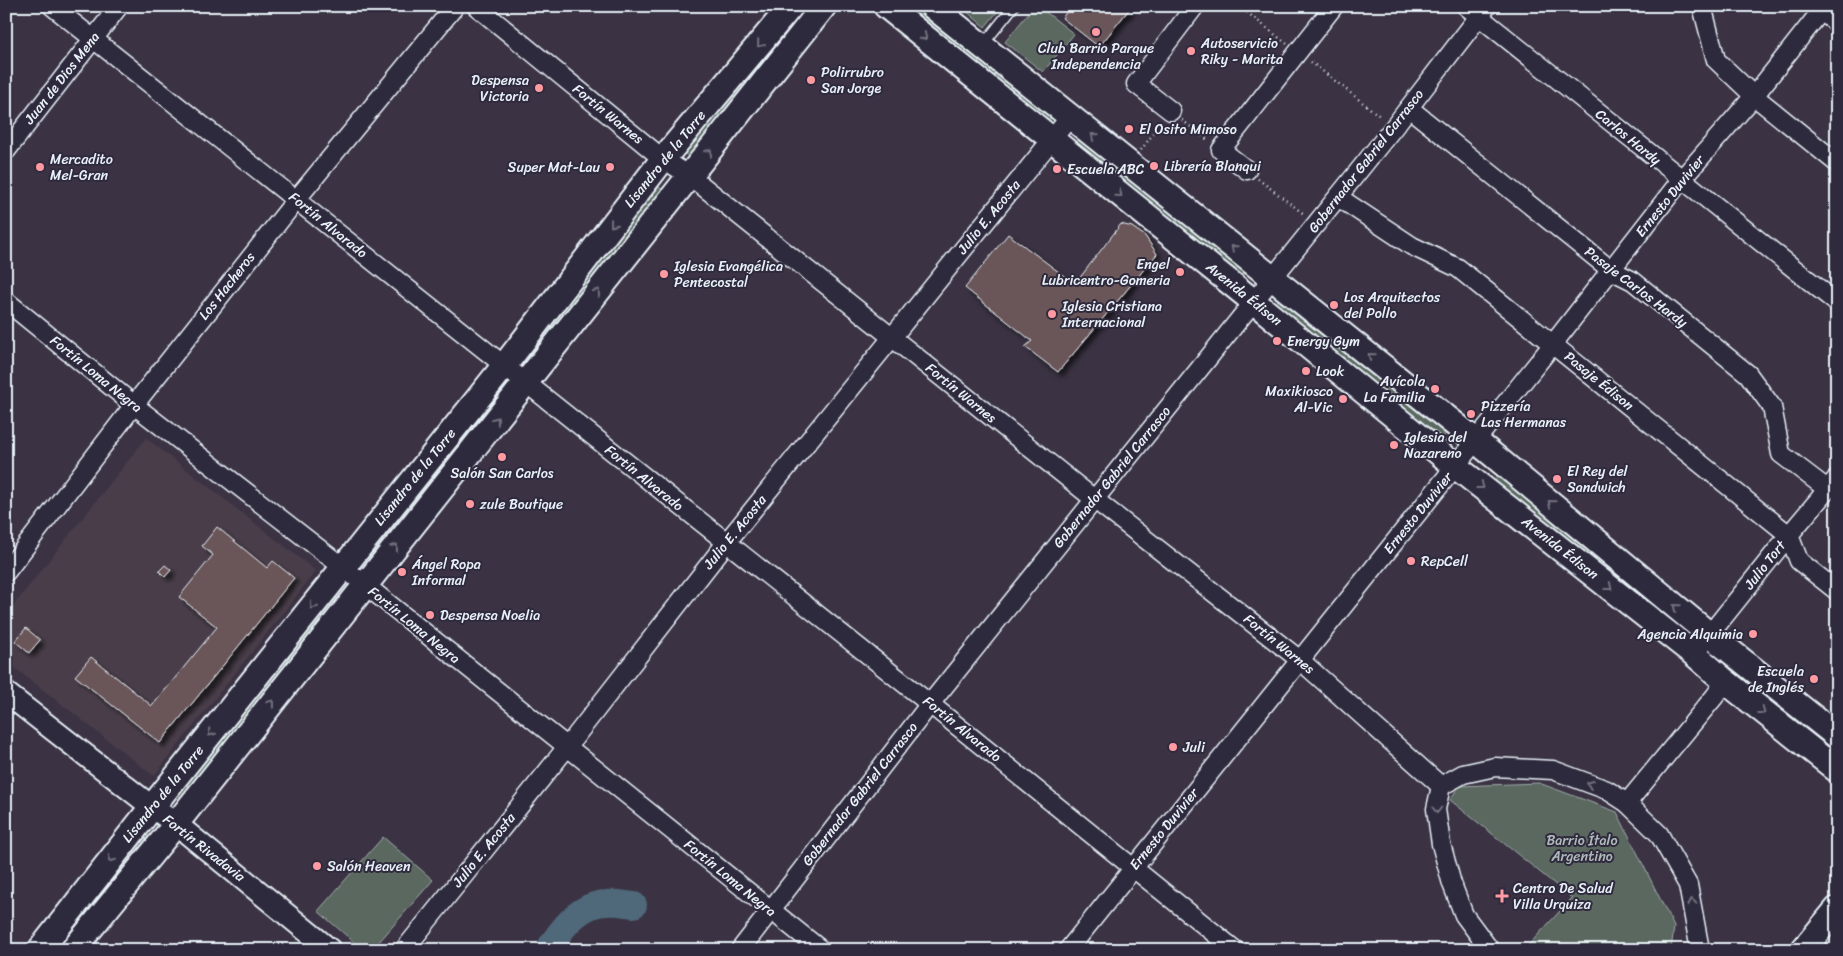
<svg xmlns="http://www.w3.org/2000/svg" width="1843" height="956" viewBox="0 0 1843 956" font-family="Sriracha,sans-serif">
	<defs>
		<filter id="shadow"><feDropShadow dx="4.5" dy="4.5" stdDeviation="2.5" flood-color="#0009"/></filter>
	</defs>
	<rect width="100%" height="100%" fill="#3b3343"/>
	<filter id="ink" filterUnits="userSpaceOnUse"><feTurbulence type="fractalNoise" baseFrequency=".02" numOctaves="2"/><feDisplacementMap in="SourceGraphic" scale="10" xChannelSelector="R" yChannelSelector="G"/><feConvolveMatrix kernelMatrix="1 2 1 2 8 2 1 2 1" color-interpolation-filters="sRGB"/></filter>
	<g filter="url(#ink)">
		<!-- built -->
		<path fill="#493e4a" d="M146,438L316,571L154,776L6,661V615Z"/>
		<!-- green -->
		<g fill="#5a685e" stroke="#a1acab">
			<path d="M800,6H812L690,158L683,152Z"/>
			<path d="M898,6H917L1054,114L1047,123Z"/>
			<path d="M960,6H1002L985,27Z"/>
			<path d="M1034,6H1038L1074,34L1043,72L1005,42Z"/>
			<path d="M1082,135L1248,271L1240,280L1074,145Z"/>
			<path d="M659,187L666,193L530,361L523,355Z"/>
			<path d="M1281,296L1447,432L1440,441L1274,305Z"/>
			<path d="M495,390L504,396L373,565L364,558Z"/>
			<path d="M1500,474L1687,623L1679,633L1492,483Z"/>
			<path d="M335,597L342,603L182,799L175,793Z"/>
			<path d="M1757,680L1837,744V759L1751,690Z"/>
			<path d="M1539,783L1617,812L1674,927L1671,950H1524L1572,898L1450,800L1459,786Z"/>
			<path d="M145,834L150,839L60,950H50Z"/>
			<path d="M383,837L433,880L372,950H363L318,911Z"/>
		</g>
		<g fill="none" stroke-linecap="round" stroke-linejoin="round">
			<!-- river -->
			<path stroke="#4f677a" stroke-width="26" d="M548,950C561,929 580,903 607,903C616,902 625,904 634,905"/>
		</g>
		<!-- building -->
		<g fill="#6b5659" stroke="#e8f1f8" filter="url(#shadow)">
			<path d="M1071,6H1131V7L1099,47L1062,18Z"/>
			<path d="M1121,224L1132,227L1145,236L1157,254L1058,372L1025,347L1032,341L965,288L1008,234L1075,284Z"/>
			<path d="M217,527L267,568L273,561L294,578L160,743L75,676L91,657L152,706L217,627L179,597L213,555L202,546Z"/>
			<path d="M165,565L171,570L165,577L159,571Z"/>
			<path d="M26,628L40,640L29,653L15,641Z"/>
		</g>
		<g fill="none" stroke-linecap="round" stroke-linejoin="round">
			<!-- service casing -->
			<g stroke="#e8f1f8" stroke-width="12">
				<path id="service" d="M982,46L1014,6"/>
			</g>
			<!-- minor casing -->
			<g stroke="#e8f1f8" stroke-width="21">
				<g id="minor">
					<path d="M52,6L930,704L1235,950"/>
					<path d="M476,6L663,159L690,176L1094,499L1300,660L1441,786"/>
					<path d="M1466,6L1837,303"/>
					<path d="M1702,6L1716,60L1754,96L1837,163"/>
					<path d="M1821,11L1837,23"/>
					<path d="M1409,108L1611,270L1633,281L1748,374L1772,407L1781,454L1827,489"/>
					<path d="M1171,111L1136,84L1195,6"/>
					<path d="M6,151L119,6"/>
					<path d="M1247,170L1221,150L1334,6"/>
					<path d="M1338,197L1412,246L1458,268L1789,535L1799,561L1837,591"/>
					<path d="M6,301L134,405L344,568L821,950"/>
					<path d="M6,572L134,405L296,200L455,6"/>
					<path d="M1694,654L1789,535L1837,478"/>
					<path d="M1627,803L1715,696L1725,681"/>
					<path d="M404,950L567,747L726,543L1070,117"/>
					<path d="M740,950L930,704L1394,127L1487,6"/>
					<path d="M1068,950L1553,344L1681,180L1754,96L1825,6"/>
					<path d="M1490,950L1464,915L1452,884L1441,844L1436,809L1441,786L1463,774L1495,767L1553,770L1607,790L1627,803L1659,834L1688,885L1700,950"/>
				</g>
			</g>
			<!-- tertiary casing -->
			<g stroke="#e8f1f8" stroke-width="25">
				<path id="tertiary" d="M6,693L152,807L176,824L330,950"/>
			</g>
			<!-- secondary casing -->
			<g stroke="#e8f1f8" stroke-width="28">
				<g id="secondary">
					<path d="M886,6L1253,301L1455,466L1694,654L1725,681L1837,770"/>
					<path d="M932,6L1476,441L1710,635L1837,736"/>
					<path d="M40,950L152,807L504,366L663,159L791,6"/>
					<path d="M73,950L176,824L824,6"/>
					<path d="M1803,950L1837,909"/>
				</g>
			</g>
			<!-- path -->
			<g stroke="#e8f1f8" stroke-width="2.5" stroke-dasharray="1 4" stroke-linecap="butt">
				<path d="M1239,6L1287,44"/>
				<path d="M1311,62L1381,117"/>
				<path d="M1182,120L1209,141"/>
				<path d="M1141,150L1162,122"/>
				<path d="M1258,179L1304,214"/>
			</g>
			<!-- service -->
			<use href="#service" stroke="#2f2a3d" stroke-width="9"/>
			<!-- minor -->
			<use href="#minor" stroke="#2f2a3d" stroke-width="18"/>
			<!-- tertiary -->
			<use href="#tertiary" stroke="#2f2a3d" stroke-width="21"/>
			<!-- secondary -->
			<use href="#secondary" stroke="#2f2a3d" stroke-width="24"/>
		</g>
		<!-- one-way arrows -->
		<defs><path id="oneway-chevron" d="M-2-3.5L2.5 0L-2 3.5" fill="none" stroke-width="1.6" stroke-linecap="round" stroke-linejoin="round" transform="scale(1.25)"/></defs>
		<g stroke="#70707e">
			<use href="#oneway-chevron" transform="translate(924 37) rotate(39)"/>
			<use href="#oneway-chevron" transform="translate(760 44) rotate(130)"/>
			<use href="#oneway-chevron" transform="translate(1094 136) rotate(-141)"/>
			<use href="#oneway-chevron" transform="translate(709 152) rotate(-52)"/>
			<use href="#oneway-chevron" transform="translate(1119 194) rotate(39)"/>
			<use href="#oneway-chevron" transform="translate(613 224) rotate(128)"/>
			<use href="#oneway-chevron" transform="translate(1234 248) rotate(-141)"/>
			<use href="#oneway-chevron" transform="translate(597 292) rotate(-52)"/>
			<use href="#oneway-chevron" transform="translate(1371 356) rotate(-141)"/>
			<use href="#oneway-chevron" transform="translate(496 420) rotate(-52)"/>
			<use href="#oneway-chevron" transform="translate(1481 486) rotate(38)"/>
			<use href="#oneway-chevron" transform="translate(1551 503) rotate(-140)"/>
			<use href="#oneway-chevron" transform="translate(395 547) rotate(-52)"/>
			<use href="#oneway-chevron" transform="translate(1609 587) rotate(38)"/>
			<use href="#oneway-chevron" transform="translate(313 606) rotate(129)"/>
			<use href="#oneway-chevron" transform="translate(1676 607) rotate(-140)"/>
			<use href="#oneway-chevron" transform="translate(271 703) rotate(-52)"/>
			<use href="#oneway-chevron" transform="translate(1762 711) rotate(38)"/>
			<use href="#oneway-chevron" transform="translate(211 733) rotate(129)"/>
			<use href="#oneway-chevron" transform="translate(1590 784) rotate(-159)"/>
			<use href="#oneway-chevron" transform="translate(1437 810) rotate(90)"/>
			<use href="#oneway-chevron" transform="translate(111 859) rotate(128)"/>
			<use href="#oneway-chevron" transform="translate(1692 902) rotate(-100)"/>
		</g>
	</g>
	<!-- markers -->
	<g fill="#ff9aa2" stroke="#2f2a3d" stroke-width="2">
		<circle cx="1096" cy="32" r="5"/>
		<circle cx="1191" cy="51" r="5"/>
		<circle cx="811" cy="80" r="5"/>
		<circle cx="539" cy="88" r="5"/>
		<circle cx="1129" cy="129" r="5"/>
		<circle cx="1154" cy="166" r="5"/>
		<circle cx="40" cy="167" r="5"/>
		<circle cx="610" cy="167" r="5"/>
		<circle cx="1057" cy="169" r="5"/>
		<circle cx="1180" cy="272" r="5"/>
		<circle cx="664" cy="274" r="5"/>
		<circle cx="1334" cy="305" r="5"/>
		<circle cx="1052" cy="314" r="5"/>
		<circle cx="1277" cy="341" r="5"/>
		<circle cx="1306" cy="371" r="5"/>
		<circle cx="1435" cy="389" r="5"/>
		<circle cx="1343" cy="399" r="5"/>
		<circle cx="1471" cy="414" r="5"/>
		<circle cx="1394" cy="445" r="5"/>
		<circle cx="502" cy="457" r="5"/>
		<circle cx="1557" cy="479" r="5"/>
		<circle cx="470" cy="504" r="5"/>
		<circle cx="1411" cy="561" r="5"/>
		<circle cx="402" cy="572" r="5"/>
		<circle cx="430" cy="615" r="5"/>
		<circle cx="1753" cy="634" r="5"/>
		<circle cx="1814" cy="679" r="5"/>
		<circle cx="1173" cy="747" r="5"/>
		<circle cx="317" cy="866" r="5"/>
		<path d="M1499.5 888.5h5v5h5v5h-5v5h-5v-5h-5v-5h5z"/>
	</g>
	<g text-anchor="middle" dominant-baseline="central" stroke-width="4" stroke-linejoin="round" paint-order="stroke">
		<!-- poi labels -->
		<g font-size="14" fill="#e8f1f8" stroke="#2f2a3d" text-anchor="start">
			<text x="1201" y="43">Autoservicio<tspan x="1201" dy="16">Riky - Marita</tspan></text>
			<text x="1096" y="48" text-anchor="middle">Club Barrio Parque<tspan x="1096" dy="16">Independencia</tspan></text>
			<text x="821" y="72">Polirrubro<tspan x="821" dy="16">San Jorge</tspan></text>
			<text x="529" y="80" text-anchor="end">Despensa<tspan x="529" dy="16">Victoria</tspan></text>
			<text x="1139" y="129">El Osito Mimoso</text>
			<text x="50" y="159">Mercadito<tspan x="50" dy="16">Mel-Gran</tspan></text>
			<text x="1164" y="166">Librería Blanqui</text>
			<text x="600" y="167" text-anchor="end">Super Mat-Lau</text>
			<text x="1067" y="169">Escuela ABC</text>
			<text x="1170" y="264" text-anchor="end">Engel<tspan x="1170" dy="16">Lubricentro-Gomeria</tspan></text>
			<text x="674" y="266">Iglesia Evangélica<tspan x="674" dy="16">Pentecostal</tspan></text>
			<text x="1344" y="297">Los Arquitectos<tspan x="1344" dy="16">del Pollo</tspan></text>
			<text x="1062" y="306">Iglesia Cristiana<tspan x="1062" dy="16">Internacional</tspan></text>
			<text x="1287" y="341">Energy Gym</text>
			<text x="1316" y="371">Look</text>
			<text x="1425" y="381" text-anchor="end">Avícola<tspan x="1425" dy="16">La Familia</tspan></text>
			<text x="1333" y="391" text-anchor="end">Maxikiosco<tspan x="1333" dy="16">Al-Vic</tspan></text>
			<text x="1481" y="406">Pizzería<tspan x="1481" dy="16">Las Hermanas</tspan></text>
			<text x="1404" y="437">Iglesia del<tspan x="1404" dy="16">Nazareno</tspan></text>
			<text x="1567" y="471">El Rey del<tspan x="1567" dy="16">Sandwich</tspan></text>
			<text x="502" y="473" text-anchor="middle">Salón San Carlos</text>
			<text x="480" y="504">zule Boutique</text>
			<text x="1421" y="561">RepCell</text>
			<text x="412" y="564">Ángel Ropa<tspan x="412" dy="16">Informal</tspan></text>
			<text x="440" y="615">Despensa Noelia</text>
			<text x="1743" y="634" text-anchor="end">Agencia Alquimia</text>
			<text x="1804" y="671" text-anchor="end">Escuela<tspan x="1804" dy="16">de Inglés</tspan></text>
			<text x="1183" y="747">Juli</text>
			<text x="327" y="866">Salón Heaven</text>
			<text x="1513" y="888">Centro De Salud<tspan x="1513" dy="16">Villa Urquiza</tspan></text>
		</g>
		<!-- street labels -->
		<g font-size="14" fill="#e8f1f8" stroke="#2f2a3d">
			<text transform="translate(62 78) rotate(-52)">Juan de Dios Mena</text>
			<text transform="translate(608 114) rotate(39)">Fortín Warnes</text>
			<text transform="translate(1628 137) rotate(39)">Carlos Hardy</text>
			<text transform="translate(665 159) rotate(-51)">Lisandro de la Torre</text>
			<text transform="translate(1366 161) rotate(-52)">Gobernador Gabriel Carrasco</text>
			<text transform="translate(1670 196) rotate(-51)">Ernesto Duvivier</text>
			<text transform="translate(989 217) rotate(-51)">Julio E. Acosta</text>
			<text transform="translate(328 225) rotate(39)">Fortín Alvarado</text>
			<text transform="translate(227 286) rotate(-52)">Los Hacheros</text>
			<text transform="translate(1636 287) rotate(37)">Pasaje Carlos Hardy</text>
			<text transform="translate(1244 294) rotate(39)">Avenida Édison</text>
			<text transform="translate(96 374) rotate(39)">Fortín Loma Negra</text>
			<text transform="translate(1599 381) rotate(39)">Pasaje Édison</text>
			<text transform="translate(961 393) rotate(39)">Fortín Warnes</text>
			<text transform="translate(415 477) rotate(-51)">Lisandro de la Torre</text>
			<text transform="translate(1112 477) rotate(-51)">Gobernador Gabriel Carrasco</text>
			<text transform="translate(644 478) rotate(39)">Fortín Alvarado</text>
			<text transform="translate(1418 513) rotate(-51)">Ernesto Duvivier</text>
			<text transform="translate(735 532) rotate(-51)">Julio E. Acosta</text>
			<text transform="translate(1560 548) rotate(38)">Avenida Édison</text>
			<text transform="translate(1765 565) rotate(-52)">Julio Tort</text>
			<text transform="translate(414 625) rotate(39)">Fortín Loma Negra</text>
			<text transform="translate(1279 644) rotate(39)">Fortín Warnes</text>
			<text transform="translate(962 729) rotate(39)">Fortín Alvarado</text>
			<text transform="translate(163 794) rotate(-51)">Lisandro de la Torre</text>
			<text transform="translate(860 794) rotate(-52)">Gobernador Gabriel Carrasco</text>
			<text transform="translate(1164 829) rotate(-51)">Ernesto Duvivier</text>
			<text transform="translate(204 848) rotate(38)">Fortín Rivadavia</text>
			<text transform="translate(484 850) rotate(-51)">Julio E. Acosta</text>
			<text transform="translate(730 878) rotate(39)">Fortín Loma Negra</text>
		</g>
		<!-- park labels -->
		<g font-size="14" fill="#afbaba" stroke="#2f2a3d">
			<text x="1582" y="840">Barrio Ítalo<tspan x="1582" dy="16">Argentino</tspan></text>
		</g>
	</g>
	<!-- margin -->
	<rect width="1843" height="956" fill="none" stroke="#2f2a3d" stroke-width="25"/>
	<rect x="12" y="12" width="1818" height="931" fill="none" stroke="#e8f1f8" stroke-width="2" filter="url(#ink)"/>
</svg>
